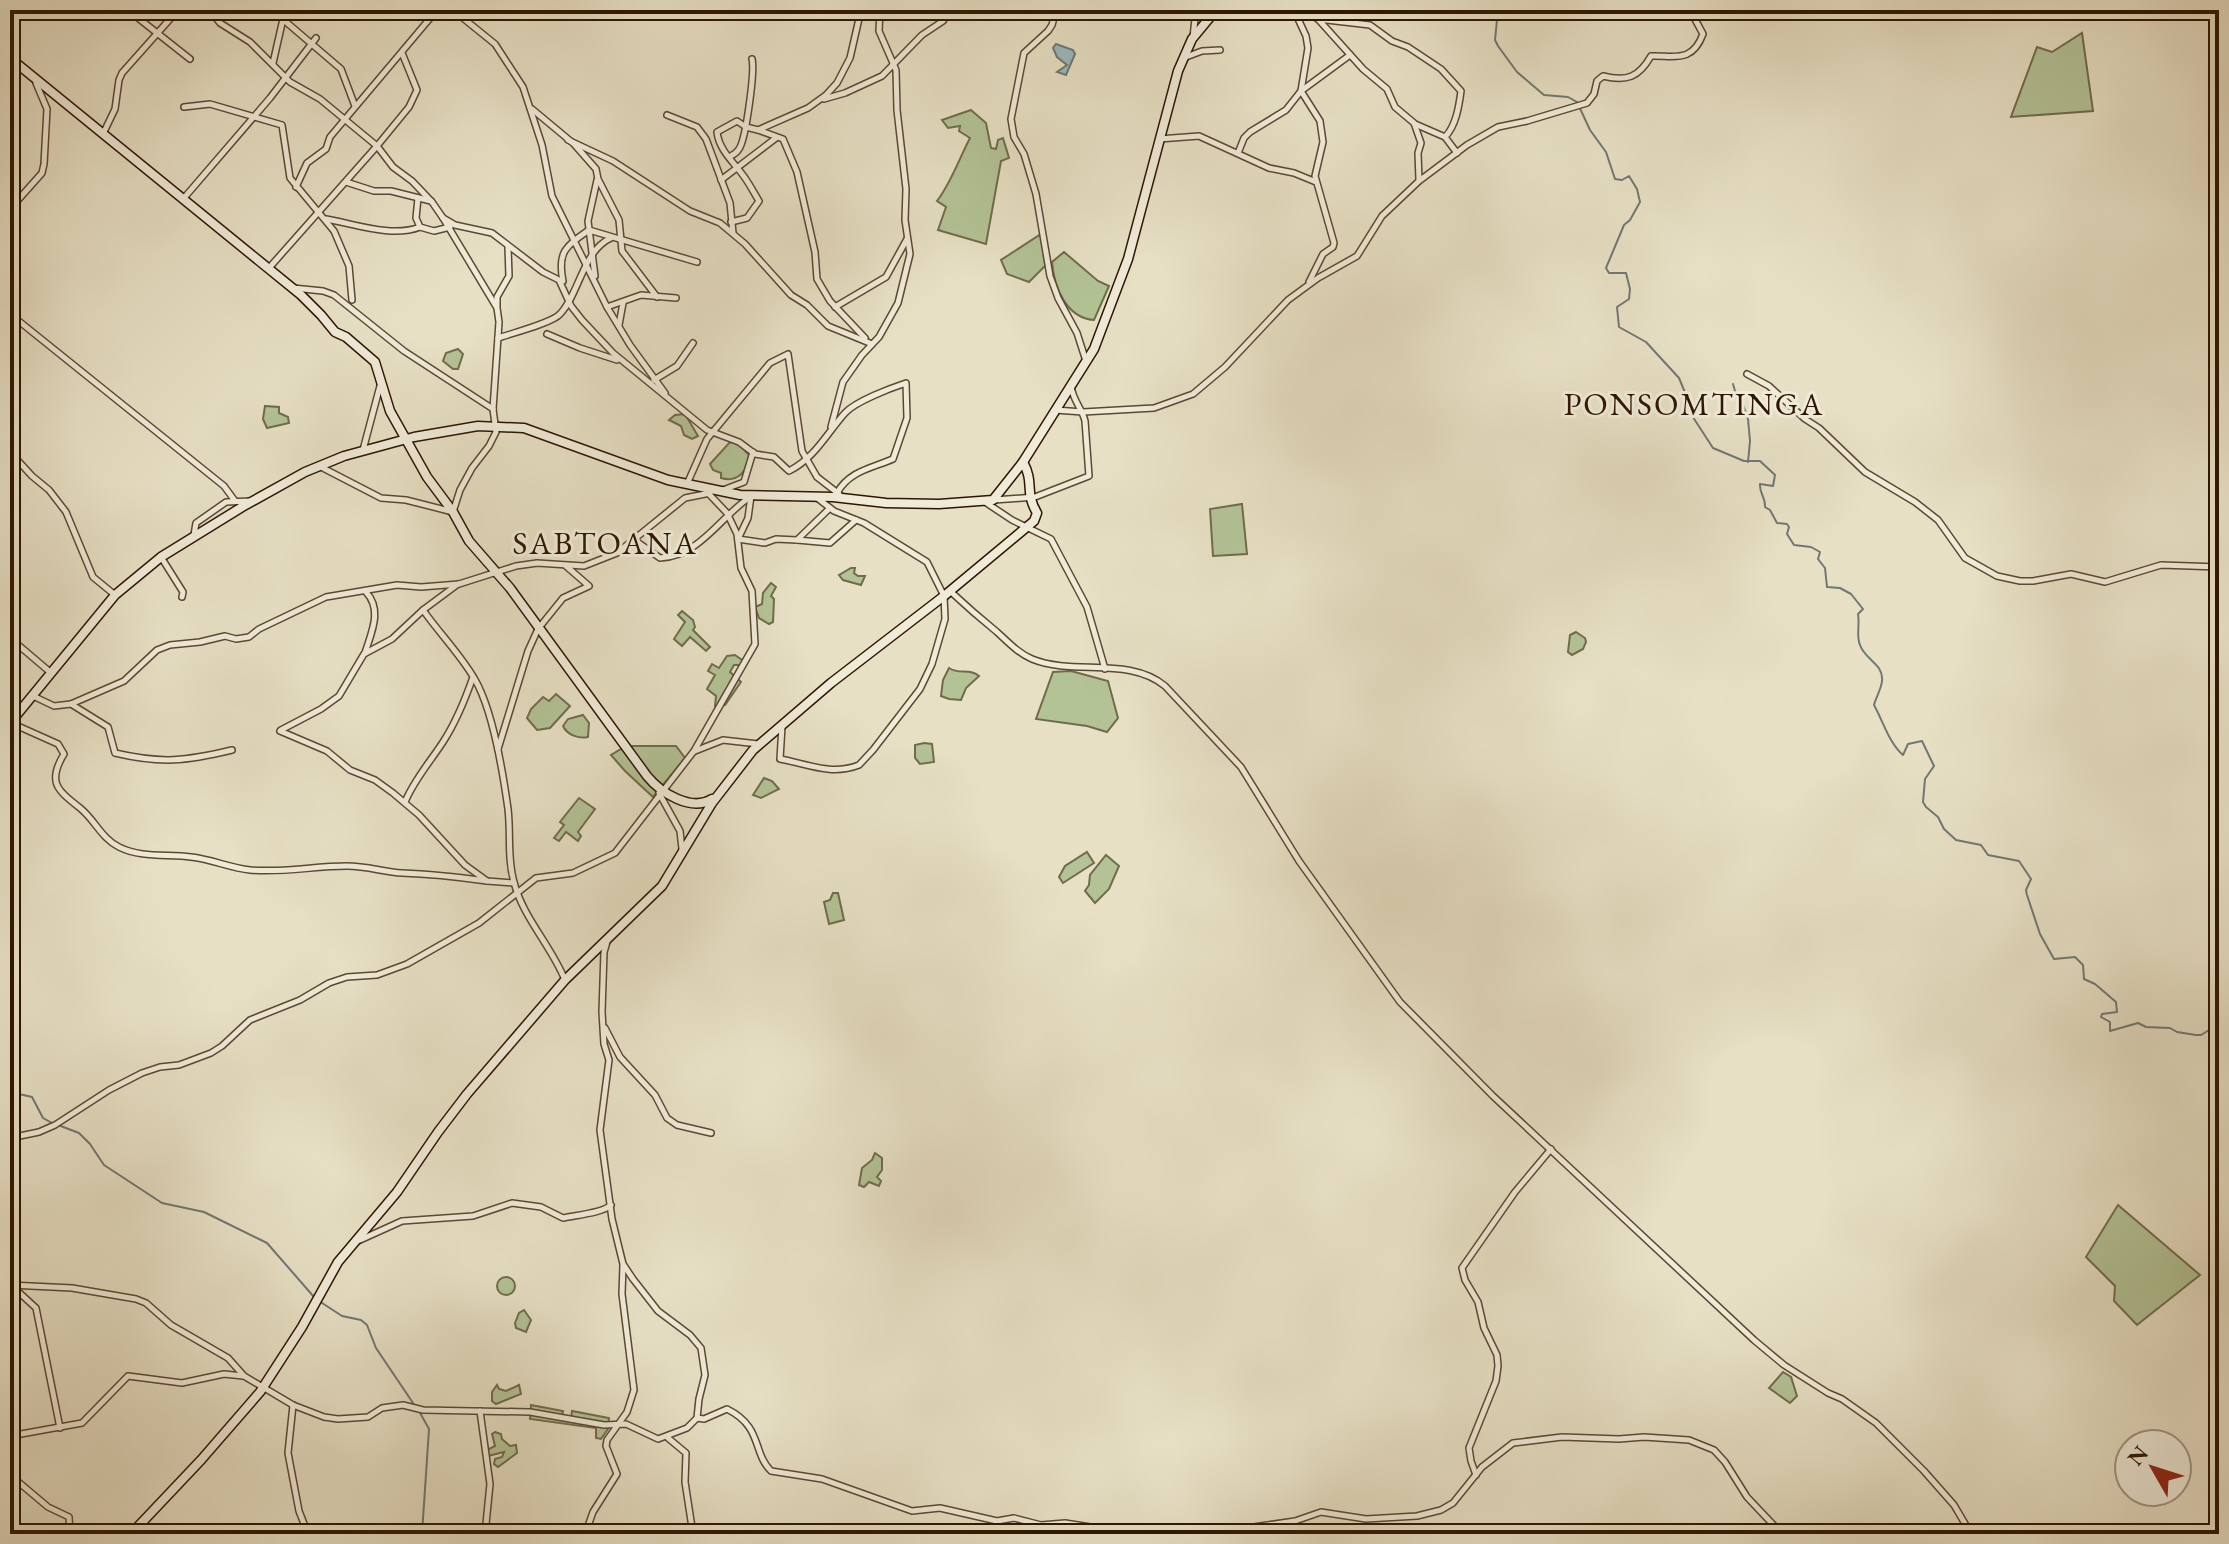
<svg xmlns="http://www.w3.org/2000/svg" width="2229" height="1544" viewBox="0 0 2229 1544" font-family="'EB Garamond',serif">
	<rect width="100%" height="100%" fill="#e7e0c5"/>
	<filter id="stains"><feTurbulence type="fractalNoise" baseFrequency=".0025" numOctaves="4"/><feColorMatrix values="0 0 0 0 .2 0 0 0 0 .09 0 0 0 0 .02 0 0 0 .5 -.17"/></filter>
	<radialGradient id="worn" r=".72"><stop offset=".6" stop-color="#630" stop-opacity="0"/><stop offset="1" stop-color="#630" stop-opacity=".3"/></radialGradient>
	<!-- green -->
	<g fill="#b3c396" stroke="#706c4b" stroke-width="2">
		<path d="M2082,33L2093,111L2011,117L2037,47L2052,52Z"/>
		<path d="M971,110L986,123L991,148L996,149L998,140L1003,138L1009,158L1001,161L986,244L938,230L946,207L937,201C951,183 959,159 970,138L959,131L960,126L948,128L942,120Z"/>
		<path d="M1044,232L1048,263L1029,282L1007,274L1001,260Z"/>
		<path d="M1064,252L1098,281L1109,286L1094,320C1066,318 1054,287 1052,262Z"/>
		<path d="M458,349L463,354L458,369H453L443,361L446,353Z"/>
		<path d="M265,406L279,407V413L288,417L289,423L267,428L263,419Z"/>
		<path d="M685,414L698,436L692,439L684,435L681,426L669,420L675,415Z"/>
		<path d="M730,442L739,444L750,456C747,471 738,483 721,478V473L713,470L710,464Z"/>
		<path d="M1242,504L1247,554L1213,556L1210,509Z"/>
		<path d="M851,568H855L854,573L858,576H865L861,585L843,580L839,575Z"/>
		<path d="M771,583L776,587L771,596L774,599L773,622L769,624L759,618L755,607L762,604L763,593Z"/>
		<path d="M682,611L693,620L695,627L693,630L710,647L706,651L690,637L682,646L674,639L685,622L678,615Z"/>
		<path d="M1576,632L1585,638L1586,642L1583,649L1572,655L1568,652L1570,635Z"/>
		<path d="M735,655L745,662L743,665H734L730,672L741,682L725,705L715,706L716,696L707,689L715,675L708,671L712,664L719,668L727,656Z"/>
		<path d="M949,668C959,675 970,668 979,676L966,688L961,700L949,699L941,696L943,680Z"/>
		<path d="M1071,671L1108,681L1118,718L1107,732L1087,726L1036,719L1053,672Z"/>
		<path d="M556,694L570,706L550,728L537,730L527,718L531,709L543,697L549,701Z"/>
		<path d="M583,715L589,723L588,737C579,739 567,735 563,726L568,719Z"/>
		<path d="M924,743L932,744L934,762L920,764L915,758V745Z"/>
		<path d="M626,746H676L685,758L653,797L625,771L611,755Z"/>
		<path d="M764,778L772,781L779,789L761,798L753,795Z"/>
		<path d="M579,798L595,809L578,832L581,836L578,841L566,832L559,841L554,838L564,825L560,822Z"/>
		<path d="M1087,852L1094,863L1063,883L1059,877L1065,866Z"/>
		<path d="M1106,855L1119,866L1109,889L1095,903L1085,891L1089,885L1090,875Z"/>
		<path d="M833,893H838L844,920L829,924L824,902L830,900Z"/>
		<path d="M875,1153L882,1158V1170L877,1177L881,1181L879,1186L869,1182L864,1187L859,1185L862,1168L872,1160Z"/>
		<path d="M2118,1205L2200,1275L2137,1325L2114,1301L2115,1286L2086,1257Z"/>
		<circle cx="506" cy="1286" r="9"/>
		<path d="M524,1310L531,1320L526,1332L516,1328L515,1323L519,1313Z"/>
		<path d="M1783,1372L1791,1377L1797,1396L1790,1403L1769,1388Z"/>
		<path d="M497,1385L499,1389L506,1391L519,1385L521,1394L496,1404L492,1401V1392Z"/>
		<path d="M531,1405L563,1411L562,1417L571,1418L572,1411L609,1418L608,1429L601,1439L596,1438V1428L530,1419Z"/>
		<path d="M495,1432L501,1434L502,1439L510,1446L516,1445L517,1453L498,1467L494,1464L495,1459L502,1457L504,1452L488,1456L487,1450L495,1446L492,1434Z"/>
	</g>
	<!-- water -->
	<path fill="#9bbabf" stroke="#6f7873" stroke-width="2" d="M1056,44L1073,50L1075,54L1066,75L1057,72L1067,65L1057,57L1053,48Z"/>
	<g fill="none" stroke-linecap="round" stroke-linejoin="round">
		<!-- stream -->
		<g stroke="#6f7873" stroke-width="2">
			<path d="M1491,10L1497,20L1495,40L1498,46L1517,72L1544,95L1568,97L1577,102L1590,130L1606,152L1615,179L1622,180L1629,176L1637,189L1640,202L1630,220L1624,225L1606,268L1609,273H1626L1630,289L1629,299L1617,307L1619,327L1646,342L1679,378L1686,395L1687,408L1713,448L1744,461H1760L1775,475L1773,486L1760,484C1759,493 1766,498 1765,507L1770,510L1777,523L1787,524L1789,527L1787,534L1794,545L1811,547L1820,552L1818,559L1825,568L1827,587L1840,588L1851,594L1863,609L1858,614C1860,624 1856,636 1860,645C1865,660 1884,664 1882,681C1881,690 1876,697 1874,705C1883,721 1889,743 1903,755L1908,744L1922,741L1934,766L1925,779L1923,802L1926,807L1938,817L1944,829L1956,840L1981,845L1988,855L2019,861L2031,879L2026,890L2027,895L2040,934L2054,959L2075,957L2083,965L2084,979L2095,984L2116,1002L2117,1012L2102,1014L2101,1017L2110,1022V1031L2138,1023L2146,1027L2170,1028L2177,1032L2196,1035H2201L2219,1024"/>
			<path d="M1733,384L1735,391L1740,396L1748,419L1750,441L1748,462"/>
			<path d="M10,1088L19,1094L32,1097L43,1118L52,1123"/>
			<path d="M58,1125L79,1133L90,1144L104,1165L162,1203L204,1212L267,1243L314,1297"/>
			<path d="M319,1301L342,1316L361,1320L367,1325L376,1348L415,1406"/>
			<path d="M419,1411L429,1429L422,1534"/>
		</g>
		<!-- street casing -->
		<g stroke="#5c4831" stroke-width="8">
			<g id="street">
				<path d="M128,10L190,59"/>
				<path d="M209,10L220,23L250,42L290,82L320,99L377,146L269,268"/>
				<path d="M272,10L341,69L355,106"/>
				<path d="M453,10L495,44L523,87L542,145L552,196L607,307L630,345L665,393"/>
				<path d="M1056,10L1052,25L1048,31L1024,53L1011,119L1014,137L1024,154L1036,194L1050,276L1058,298L1077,333L1086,361"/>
				<path d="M1294,10L1306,36L1308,48L1301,91L1320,121L1323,142L1315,176L1334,243L1333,247L1323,254L1309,282"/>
				<path d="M1301,10L1318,19L1370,25L1392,41L1408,47L1441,69L1461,91C1459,106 1456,126 1445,137L1457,153"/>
				<path d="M1318,19L1363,69L1387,89L1395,107L1414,123L1421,143L1418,153L1419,180"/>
				<path d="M1193,37L1196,10"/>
				<path d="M402,53L417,90L409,107L377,146L393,167L412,181L432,202L443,218L455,225L492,233L543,272L559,280L571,306L582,320L613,353L707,430L739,442L755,454L774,457L789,471C815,458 827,433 845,413C856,401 891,388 906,383L907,418L893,459C872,468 849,471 837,493"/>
				<path d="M1186,57L1202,51L1220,50"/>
				<path d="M273,63L283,19"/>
				<path d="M824,99L845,93L882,76L922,35L943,21L950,10"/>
				<path d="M184,107L210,104L282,125L290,178L334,231L349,266L352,300"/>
				<path d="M532,109L574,144L596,169L598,179L619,220L622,251L657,297"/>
				<path d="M667,115L697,127L706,139L730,203L733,233"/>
				<path d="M1415,124L1445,137"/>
				<path d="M758,130L783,139L797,172L815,252L817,279L830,301L865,338"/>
				<path d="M103,134L115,109L119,80L122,73L178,10"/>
				<path d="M1159,139L1199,136L1269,168L1294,173L1316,182"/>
				<path d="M568,140L613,161L690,211L720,223L745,244L791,295L807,305L828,326L872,344"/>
				<path d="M1238,153L1244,138L1250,132L1286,110L1301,91L1350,55"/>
				<path d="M729,157C733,155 736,154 739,149C746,139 755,71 752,59"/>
				<path d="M721,180L776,138"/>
				<path d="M346,182L374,191H391L431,201"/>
				<path d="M296,187L307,163L326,149L330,137L437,10"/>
				<path d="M184,198L270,98L316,38"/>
				<path d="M418,198L416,218L420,227L434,231L450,227"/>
				<path d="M10,209L42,173L44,164L47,109L36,83"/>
				<path d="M326,219C355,224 392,238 420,227"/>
				<path d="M731,222L747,218L759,201C754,193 750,185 745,178C735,163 719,151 717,132L737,121L746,127L758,130L808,108L826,95L837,83L850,58L861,10"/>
				<path d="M595,276L588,221L597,180"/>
				<path d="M563,281C557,252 566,246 589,230L697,262"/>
				<path d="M293,288L323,291L334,295L404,351L493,409"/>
				<path d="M497,306V297L509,276L508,247"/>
				<path d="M607,307L641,295L676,298"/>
				<path d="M835,307L886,277L907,239"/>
				<path d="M10,314L224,486L235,501"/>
				<path d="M619,325L623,303"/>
				<path d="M547,334L580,348L617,360"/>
				<path d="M498,338C513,333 552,323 560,314C579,295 583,250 611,238"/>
				<path d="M1747,374L1769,386L1805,419L1819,428L1865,472L1915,502L1938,520L1965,558L1997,576L2020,581H2033L2071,574L2105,582L2161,565L2219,567"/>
				<path d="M654,380L677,366L693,343"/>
				<path d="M1055,410L1083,412L1154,408L1193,394L1225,367L1288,300L1318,278L1357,256L1382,216L1419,181L1467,145L1498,127L1527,121L1587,103L1594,94L1597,81L1603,76C1627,82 1639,77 1651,56C1673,55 1692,64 1703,34L1690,10"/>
				<path d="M831,427L843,382L862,355L879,337L898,303L910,254L905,220L906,189L897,110L896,70L879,31L880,10"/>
				<path d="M363,450L380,386"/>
				<path d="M10,452L32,476L49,490L66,512L93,577L115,595"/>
				<path d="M321,467L381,498L406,500L453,512L460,490L472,468L489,446L496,432L493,409L499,322L497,308L443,218"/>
				<path d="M687,484L707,439L770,363L788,354L802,451L817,477L839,494"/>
				<path d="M723,490L744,482L753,452"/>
				<path d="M751,496L748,518L738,539L765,543L776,539L797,540L830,508"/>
				<path d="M994,500L1035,497L1089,476L1085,421C1082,408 1073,401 1071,386"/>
				<path d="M985,502L1012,520L1051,539L1087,607L1105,669"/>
				<path d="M194,535L196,523L226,502L251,501"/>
				<path d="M633,539L660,558C700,556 720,517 750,497"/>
				<path d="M797,540L830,543L856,520"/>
				<path d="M161,557L183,592L182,597"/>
				<path d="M950,591C965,605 981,619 997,632C1008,642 1018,653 1032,659C1074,676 1129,656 1165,686L1241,767L1299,861L1400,1002L1493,1096L1754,1340L1784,1365L1828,1393L1842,1399L1876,1423L1924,1471L1954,1505L1971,1534"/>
				<path d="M423,610C440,634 460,654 474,678C493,709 503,773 508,809C511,834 507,858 514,882C522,916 552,947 565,980"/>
				<path d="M10,638L50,672"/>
				<path d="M365,653C371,633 383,610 366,592"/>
				<path d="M33,696L54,706L71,704L124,681L157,650L170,645L200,642L225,636L236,639L249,637L259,629L326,597L397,585L421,587L459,584L516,566L537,563L584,566L617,553L685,498L710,493"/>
				<path d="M71,704L108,727L115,753C162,764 186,761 232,750"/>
				<path d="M11,723L58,744L64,754C47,782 57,790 80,808C95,820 101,838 119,847C141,858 166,854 191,857C211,859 230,868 250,870C283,873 314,866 347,866C367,866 384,872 402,873C431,874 458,877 487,881"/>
				<path d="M782,726L780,759C808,764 831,776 859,765L873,750L920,689L932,664L945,619L944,596L927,562L864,523L834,511L816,497"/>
				<path d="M281,730L321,709L339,696L364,654L392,639L423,610L458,584"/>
				<path d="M280,731L327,751L350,770L375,780L393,793L419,815L465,865L487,881L514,883"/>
				<path d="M498,749L528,651L538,629L563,598L589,586L566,566"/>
				<path d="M695,751L723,740L758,744"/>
				<path d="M659,793L680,831L682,849"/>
				<path d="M405,802C414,780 430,762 443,742C456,722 465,700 473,677"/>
				<path d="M605,1028L620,1057L655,1095L667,1118L677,1125L711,1133"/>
				<path d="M10,1138L39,1132L55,1125L109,1090L142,1073L160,1067L179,1065L211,1053L222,1046L250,1020L300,1000L329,983L347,977L377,975L407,964L479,923L536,878L573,873L615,853L694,751L755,644L752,591L741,568L737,534L727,513L708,493"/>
				<path d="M360,1240L402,1221L473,1216L512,1203L541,1207L563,1218C576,1215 603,1213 611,1205"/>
				<path d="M10,1285L72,1288L136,1299L146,1303L171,1325L228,1358L244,1376L293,1405L324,1417L338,1419L368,1417L382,1408L403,1405L423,1410L530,1412L604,1425L626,1424L658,1439L687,1428L697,1418L699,1399L705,1375L701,1348L690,1335L658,1311L633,1279L623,1264L612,1219L600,1130L609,1060L604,1044L602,1012L604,952L607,942"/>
				<path d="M12,1286L36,1308L60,1428"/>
				<path d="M293,1405L288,1453L299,1511L308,1534"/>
				<path d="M480,1411L490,1484L485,1534"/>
				<path d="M697,1418L704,1419L727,1409C763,1427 752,1452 771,1471L822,1479L912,1511L940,1508L997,1521L1014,1518L1041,1525L1065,1523L1135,1534"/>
				<path d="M10,1436L82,1423L128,1376L182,1383L224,1374L243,1376"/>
				<path d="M668,1438L686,1453L685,1482L693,1534"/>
				<path d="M10,1475L48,1507L69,1517L70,1534"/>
				<path d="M1476,1475L1471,1461L1469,1448L1496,1381L1498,1366L1497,1355L1484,1328L1478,1302L1465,1280L1462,1268L1515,1192L1551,1149"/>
				<path d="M582,1534L587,1529L593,1512L617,1474L606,1446L607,1440L627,1412L634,1390L622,1294L623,1265"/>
				<path d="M1184,1534H1185"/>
				<path d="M1206,1534L1295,1521L1321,1512L1366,1519L1417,1516L1441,1510L1453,1503L1482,1467L1513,1443L1562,1437L1619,1439L1644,1437L1689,1440L1714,1450L1725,1462L1747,1497L1782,1534"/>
			</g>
		</g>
		<!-- secondary casing -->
		<g stroke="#2e1500" stroke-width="11">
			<g id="secondary">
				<path d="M10,58L301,295L321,315L335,332L346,337L375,362L390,411L427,477L453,512L469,541L510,588L647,776C661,793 691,812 712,799"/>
				<path d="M10,723L115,595L161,557L242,507L305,472L344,456L414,437L478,426L524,428L668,480L740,495L833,497L886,503L939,504L993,500L1023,462L1094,349L1128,259L1178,71L1192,39L1216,10"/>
				<path d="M131,1534L201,1460L260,1392L302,1327L338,1262L397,1192L438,1132L467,1094L565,980L662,886L712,803L753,750L831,683L944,596L1034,521L1037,513C1024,491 1035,484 1023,462"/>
			</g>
		</g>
		<!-- street -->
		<use href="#street" stroke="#efebd9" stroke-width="5"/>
		<!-- secondary -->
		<use href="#secondary" stroke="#efebd9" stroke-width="8"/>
	</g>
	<g text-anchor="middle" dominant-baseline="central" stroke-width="6" stroke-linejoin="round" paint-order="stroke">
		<!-- quarter labels -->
		<g font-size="32" letter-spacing="2" fill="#2e1500" stroke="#efebd9">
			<text x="1694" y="404">PONSOMTINGA</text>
			<text x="605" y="543">SABTOANA</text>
		</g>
	</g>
	<!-- margin -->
	<rect width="2229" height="1544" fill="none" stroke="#e7e0c5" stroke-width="40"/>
	<rect x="12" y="12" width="2205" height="1520" fill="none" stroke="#2e1500" stroke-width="4"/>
	<rect x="20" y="20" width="2189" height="1504" fill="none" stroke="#2e1500" stroke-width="2"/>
	<!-- north arrow -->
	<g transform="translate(2153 1468) rotate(309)"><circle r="38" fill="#efebd9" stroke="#a29582" stroke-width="2"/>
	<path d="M0-6L14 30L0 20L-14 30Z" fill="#8f2418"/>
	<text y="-12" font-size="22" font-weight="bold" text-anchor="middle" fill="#2e1500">N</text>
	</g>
	<rect width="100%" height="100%" filter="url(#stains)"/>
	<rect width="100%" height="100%" fill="url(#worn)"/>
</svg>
